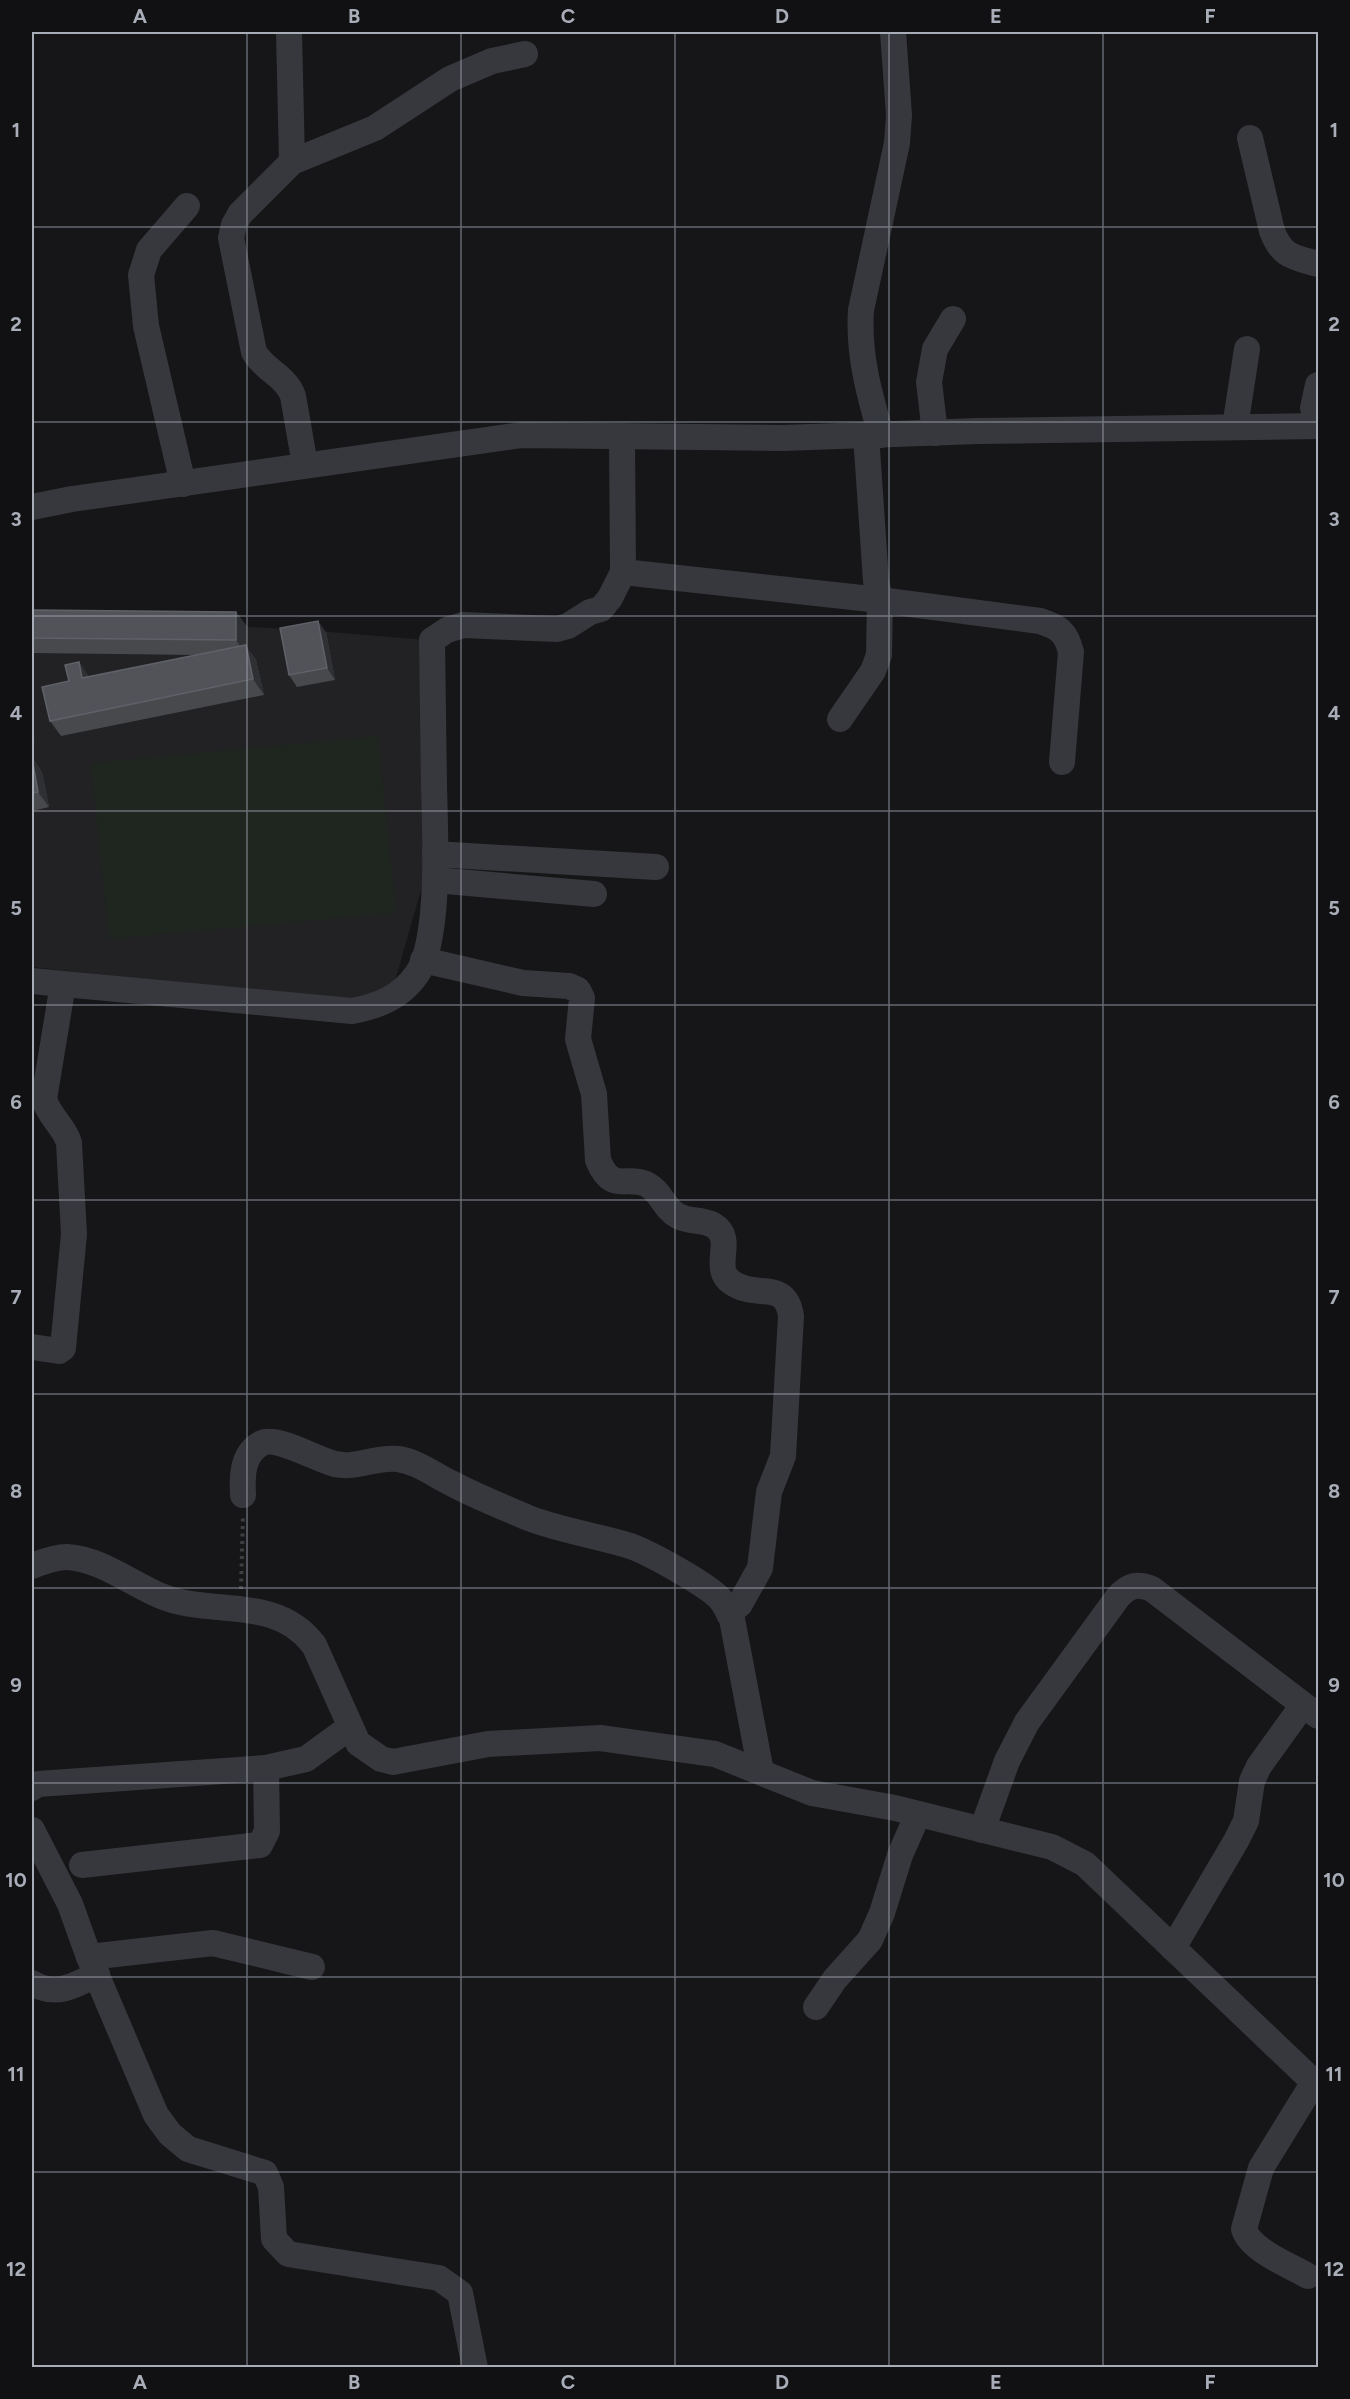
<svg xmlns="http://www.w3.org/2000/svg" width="1350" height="2399" viewBox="0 0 1350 2399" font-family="Figtree,sans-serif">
	<rect width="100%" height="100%" fill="#161618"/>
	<!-- built -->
	<path fill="#222225" d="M92,618L305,630L426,640L427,869L393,988L346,1001L32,967V621Z"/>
	<!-- green -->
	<path fill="#1e261f" d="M378,736L396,913L109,939L91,763Z"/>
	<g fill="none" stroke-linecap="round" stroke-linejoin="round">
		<!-- path -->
		<path stroke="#3d3f44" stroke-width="4" stroke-dasharray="3 4.5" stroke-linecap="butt" d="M241,1589L243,1515"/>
		<!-- minor -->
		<g stroke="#37383d" stroke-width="26">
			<path d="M289,32L292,162"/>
			<path d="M1250,138L1272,231C1282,257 1293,257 1318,264"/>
			<path d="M1318,385L1313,408L1318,420"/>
			<path d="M1235,427L1247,349"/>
			<path d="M935,433L929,382L935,349L953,319"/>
			<path d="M866,435L876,581L880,600L1040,621C1059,627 1066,632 1071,652L1062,762"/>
			<path d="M881,435C869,393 858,354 861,310L897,143L899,115L893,32"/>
			<path d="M305,465L293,396C286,376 264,370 254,352L231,238L234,225L240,214L292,162L375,128L450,79L492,61L525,54"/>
			<path d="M183,484L146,326L141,275L149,250L187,206"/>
			<path d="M32,507L72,499L522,435L783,438L978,431L1318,426"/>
			<path d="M623,572L880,600L879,655L873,671L840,719"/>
			<path d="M435,854L656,867"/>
			<path d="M435,880L594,894"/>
			<path d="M423,960L523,983L569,986L578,990L582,998L578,1039L594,1094L598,1160C612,1194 626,1175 646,1184C661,1191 664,1209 678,1216C689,1222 702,1219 713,1225C739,1240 705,1272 738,1286C760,1297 786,1281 791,1316L783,1456L769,1492L760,1568L740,1604L729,1614"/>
			<path d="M32,981L352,1011C379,1006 401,997 417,974C441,939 435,830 434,786C433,737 433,689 432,640L447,630L463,625L557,629L568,626L590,612L601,609L610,598L623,572L622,436"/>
			<path d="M32,1347L59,1351L63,1348L74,1234L69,1143C65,1127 49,1117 44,1099L63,984"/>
			<path d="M243,1495C242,1476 242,1453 262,1443C277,1436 318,1460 335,1464C357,1469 376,1456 398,1459C418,1462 434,1475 451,1483C475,1496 501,1506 526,1517C558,1530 594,1535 627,1545C645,1550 710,1586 721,1600C725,1605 729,1613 732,1619L761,1772"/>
			<path d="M32,1566C42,1562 56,1557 67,1557C101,1559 130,1583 161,1596C211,1617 275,1594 314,1645L358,1743L381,1759L393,1762L488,1744L600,1738L715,1754L812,1793L895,1808L1052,1847L1085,1864L1318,2086"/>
			<path d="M32,1788L38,1784L266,1768L306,1759L350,1727"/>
			<path d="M32,1830L70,1904L89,1957L156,2115L170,2134L188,2149L265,2173L271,2187L274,2239L288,2254L439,2278L460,2293L475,2368"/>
			<path d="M982,1830L1007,1761L1027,1722L1118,1597C1129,1585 1137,1583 1152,1589L1318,1716"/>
			<path d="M82,1865L260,1845L267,1831L266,1768"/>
			<path d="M1173,1948L1236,1841L1246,1821L1252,1781L1259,1766L1303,1705"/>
			<path d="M89,1957L213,1943L312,1967"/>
			<path d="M32,1983C55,1997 75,1986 97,1974"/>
			<path d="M816,2007L835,1979L870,1940L882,1913L900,1855L918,1814"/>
			<path d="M1308,2276C1289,2265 1250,2250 1244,2229L1261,2168L1314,2082"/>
		</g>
	</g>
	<!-- wall -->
	<g fill="#47494d">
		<path d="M32,610L236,612L247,627L246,646L256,660L264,695L61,736L50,721L69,681L79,662L89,677L200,655L32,653Z"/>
		<path d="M326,632L335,680L297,687L289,675Z"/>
		<path d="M32,757L42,772L49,807L32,811Z"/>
	</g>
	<!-- shaded-wall -->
	<g fill="#2f3033">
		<path d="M236,612L247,627L246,646L256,660L264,695L253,679L246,655L236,640Z"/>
		<path d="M318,621L326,632L335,680L327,668Z"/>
		<path d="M79,662L90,678H82Z"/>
		<path d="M32,724L35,741L32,736Z"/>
		<path d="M32,757L42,772L49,807L38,792Z"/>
	</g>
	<!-- building -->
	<g fill="#525359" stroke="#5f6168" stroke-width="1.5">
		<path d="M32,610L236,612V640L32,638Z"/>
		<path d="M318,621L327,668L289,675L280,628Z"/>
		<path d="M246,645L253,679L50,721L42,687L69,681L65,665L79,662L82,678Z"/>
		<path d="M32,758L38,792L32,793Z"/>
	</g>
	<!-- grid -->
	<path fill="none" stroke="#a8adb8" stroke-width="1.5" stroke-opacity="0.55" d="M247,32V2368M461,32V2368M675,32V2368M889,32V2368M1103,32V2368M32,227H1318M32,422H1318M32,616H1318M32,811H1318M32,1005H1318M32,1200H1318M32,1394H1318M32,1588H1318M32,1783H1318M32,1977H1318M32,2172H1318"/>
	<!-- border -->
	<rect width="1350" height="2399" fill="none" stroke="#111113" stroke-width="66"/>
	<rect x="33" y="33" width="1284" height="2333" fill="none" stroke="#a8adb8" stroke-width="2"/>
	<g font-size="20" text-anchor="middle" font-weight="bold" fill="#a8adb8">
		<text x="140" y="23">A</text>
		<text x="354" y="23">B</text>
		<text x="568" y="23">C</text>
		<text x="782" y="23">D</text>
		<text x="996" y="23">E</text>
		<text x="1210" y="23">F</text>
		<text x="16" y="137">1</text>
		<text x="1334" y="137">1</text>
		<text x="16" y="331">2</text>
		<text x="1334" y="331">2</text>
		<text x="16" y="526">3</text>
		<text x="1334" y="526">3</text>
		<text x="16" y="720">4</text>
		<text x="1334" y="720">4</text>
		<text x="16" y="915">5</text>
		<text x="1334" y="915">5</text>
		<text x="16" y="1109">6</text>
		<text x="1334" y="1109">6</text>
		<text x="16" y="1304">7</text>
		<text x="1334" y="1304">7</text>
		<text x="16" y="1498">8</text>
		<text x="1334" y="1498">8</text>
		<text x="16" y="1692">9</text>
		<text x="1334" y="1692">9</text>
		<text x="16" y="1887">10</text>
		<text x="1334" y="1887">10</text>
		<text x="16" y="2081">11</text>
		<text x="1334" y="2081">11</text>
		<text x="16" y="2276">12</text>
		<text x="1334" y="2276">12</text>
		<text x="140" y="2389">A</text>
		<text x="354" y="2389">B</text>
		<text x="568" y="2389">C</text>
		<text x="782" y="2389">D</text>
		<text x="996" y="2389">E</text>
		<text x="1210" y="2389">F</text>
	</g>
</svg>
